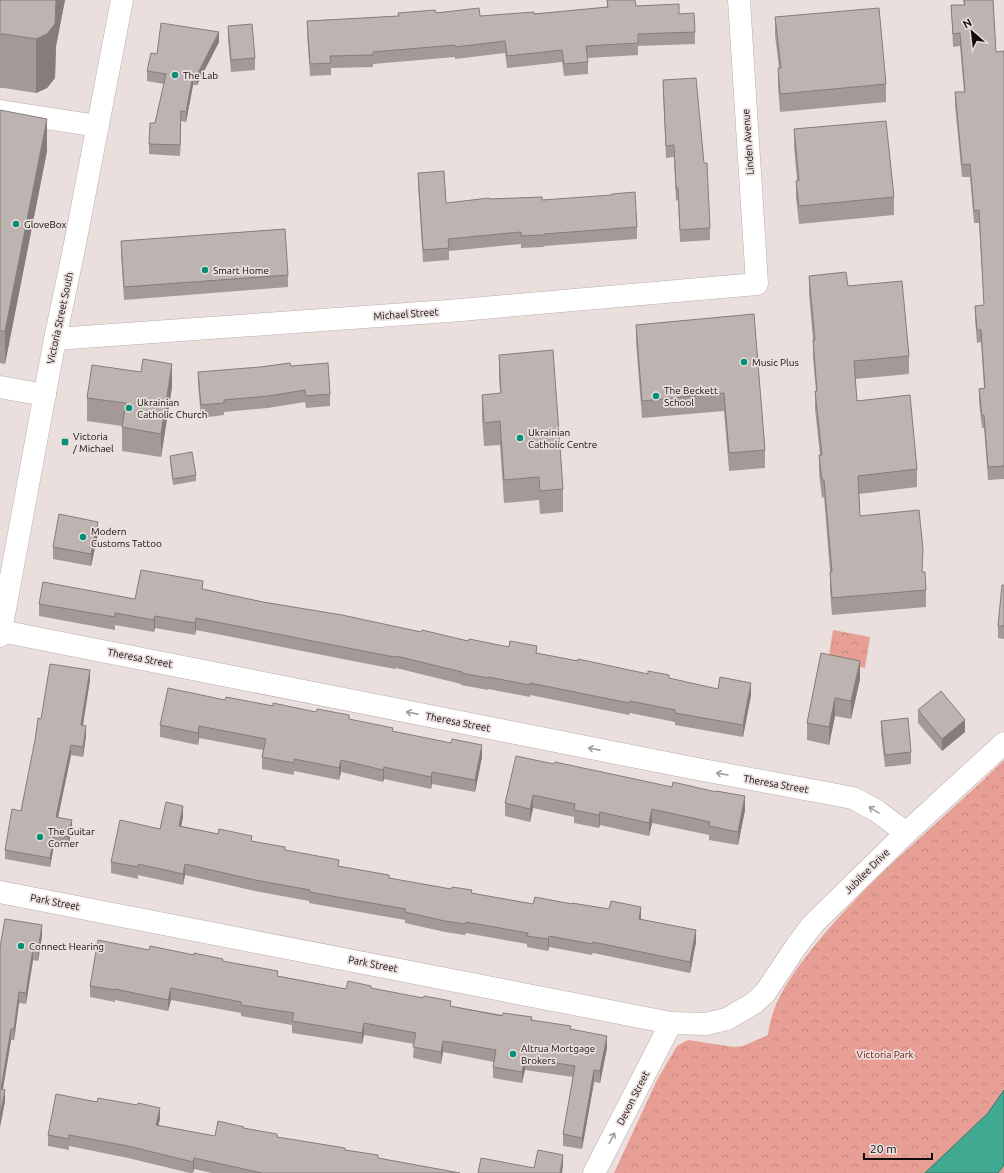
<svg xmlns="http://www.w3.org/2000/svg" width="1004" height="1173" viewBox="0 0 1004 1173" font-family="Ubuntu,sans-serif">
	<defs>
		<pattern id="park-crowns" width="20" height="18" patternUnits="userSpaceOnUse"><rect width="20" height="18" fill="#e79f95"/><path d="M2 6a3 3 0 1 1 6 0M12 15a3 3 0 1 1 6 0" fill="none" stroke="#c5887f"/></pattern>
	</defs>
	<rect width="100%" height="100%" fill="#ebdfde"/>
	<!-- park -->
	<g fill="url(#park-crowns)">
		<path d="M833,630L870,637L865,668L828,661Z"/>
		<path d="M1004,760V1173H614L657,1080L677,1046L688,1040L734,1047L743,1046L768,1035C771,1003 792,974 812,949C868,878 940,823 1004,760Z"/>
	</g>
	<!-- water -->
	<path fill="#41a891" stroke="#327a69" d="M1004,1090V1165L998,1173H925L988,1113Z"/>
	<g fill="none" stroke-linecap="round" stroke-linejoin="round">
		<!-- street casing -->
		<g stroke="#b9aead" stroke-width="23">
			<g id="street">
				<path d="M0,111L98,126"/>
				<path d="M55,339L449,311L757,284L739,0"/>
				<path d="M0,387L45,395"/>
				<path d="M1,631L692,768L853,798L877,811L906,833"/>
				<path d="M0,892L671,1023L706,1024L727,1019L754,1003L765,993L797,945L813,924L906,833L1004,743"/>
				<path d="M594,1173L671,1023"/>
			</g>
		</g>
		<!-- secondary casing -->
		<g stroke="#b9aead" stroke-width="23">
			<path id="secondary" d="M0,636L55,339L73,254L122,0"/>
		</g>
		<!-- street -->
		<use href="#street" stroke="#fff" stroke-width="22"/>
		<!-- secondary -->
		<use href="#secondary" stroke="#fff" stroke-width="22"/>
	</g>
	<!-- wall -->
	<g fill="#a39a98">
		<path d="M0,0H65L56,46L55,78L47,88L36,93L4,88H0Z"/>
		<path d="M607,0L679,14L695,32V44L638,46V55L588,58V74L564,76L562,62L507,68L505,53L455,59V57L373,64V67L331,68V75L310,76L307,33V21L398,16V13H436L480,16L534,14L607,7Z"/>
		<path d="M963,0H993L996,52L1004,51V479L988,480L984,428H982L979,402V389L984,388L981,342L977,343L975,319V306L984,305L979,223H974L970,177H962L955,105V92H964L960,46L953,47L951,5H964Z"/>
		<path d="M775,17L886,84V102L780,112L778,86V68H779L775,35Z"/>
		<path d="M228,26L255,58V70L231,72L228,39Z"/>
		<path d="M219,42L197,85H193L186,122L181,121L180,156L149,154V144L155,123L164,84L147,81V71L157,54Z"/>
		<path d="M663,80L704,163L710,228V240L680,242L678,200L676,201L674,157L666,158L663,92Z"/>
		<path d="M0,110L47,151L5,364L0,363Z"/>
		<path d="M794,129L894,197V215L799,224L796,198V181L797,180L794,147Z"/>
		<path d="M418,173L446,203L489,199L542,200L637,227V239L544,246V247L521,248V244L449,251V260L423,262L418,185Z"/>
		<path d="M121,241L288,275V287L124,300L121,253Z"/>
		<path d="M809,276L848,286L909,356V374L855,379L857,401L917,469V487L859,494L860,516L922,572L926,590V607L832,615L830,590V572L824,497L822,498L819,473V455H820L815,409V391H816L813,358V340L809,294Z"/>
		<path d="M754,314L765,450V468L729,471L724,411L642,418L636,342V325Z"/>
		<path d="M499,355L563,489V512L540,514L539,500L504,503L500,445L484,446L482,418V395L500,393L499,378Z"/>
		<path d="M291,366L330,394V406L306,408L305,402L268,408L224,412V415L201,418L198,384V372Z"/>
		<path d="M172,387L161,457L122,451V426L87,421V398Z"/>
		<path d="M170,456L196,475V481L173,485L170,462Z"/>
		<path d="M98,534L91,566L53,559V547Z"/>
		<path d="M1004,585V639L998,638V626Z"/>
		<path d="M203,589L263,602L468,641L537,653L669,679L718,689L751,695L743,737L675,725V722L630,713L629,715L530,695V697L488,689V690L461,685V684L396,668L395,669L363,663L196,630L195,635L155,628L154,632L115,625V630L39,616V604L135,599Z"/>
		<path d="M821,653L860,679L851,719L835,716L829,745L807,740V723Z"/>
		<path d="M90,680L83,726L86,736L83,757L71,755L58,817L72,830L68,847L54,845L50,867L5,859V850L21,811L41,719Z"/>
		<path d="M225,700L273,706L349,719L482,757L475,792L432,784L431,789L384,779L383,782L341,772L339,780L294,771V775L262,769V757L263,750L199,738L198,745L160,737V725Z"/>
		<path d="M918,710L965,732L942,751L918,723Z"/>
		<path d="M881,721L911,752V764L885,767L881,733Z"/>
		<path d="M554,764L745,810L738,845L709,840V835L652,823L649,836L600,825L599,828L574,823V817L533,808L530,822L505,816V803Z"/>
		<path d="M183,817L181,826L252,841L285,850L339,866L389,878L472,893L533,904L641,918V919L696,942L690,973L593,953L592,955L549,947L548,951L527,947V944L466,933L465,935L445,932L405,923V920L309,903V901L255,891L185,875L183,885L138,875V879L111,873V862L160,829Z"/>
		<path d="M42,936L38,961L33,960L26,1004L19,1003L14,1040H11L3,1089L5,1101L0,1127V947Z"/>
		<path d="M149,950L223,961L278,976L346,989L371,988L451,1006L532,1020L571,1029L607,1048L600,1083L594,1082L582,1149L563,1146V1134L573,1077L525,1070L522,1083L493,1078V1067L494,1062L443,1052L441,1064L413,1058L414,1044L364,1035L362,1044L292,1033V1025L241,1016V1013L171,1000L168,1011L115,1000V1002L90,997V986Z"/>
		<path d="M97,1102L137,1105L160,1119L158,1126L215,1136L244,1128L277,1137L345,1150L378,1158L460,1173H212L194,1169L193,1173H190L128,1158L69,1146V1150L48,1146V1135Z"/>
	</g>
	<!-- shaded-wall -->
	<g fill="#847d7c">
		<path d="M56,0H65L56,46L55,78L47,88L36,93V39Z"/>
		<path d="M219,32V42L197,85V75Z"/>
		<path d="M193,75V85L186,122V112Z"/>
		<path d="M181,111V121L180,156V145Z"/>
		<path d="M47,119V151L5,364V331Z"/>
		<path d="M172,364V387L161,457V434Z"/>
		<path d="M98,522V534L91,566V554Z"/>
		<path d="M155,616V628L154,632V620Z"/>
		<path d="M196,618V630L195,635V623Z"/>
		<path d="M860,661V679L851,719V701Z"/>
		<path d="M90,670V680L81,735V725Z"/>
		<path d="M751,683V695L743,737V725Z"/>
		<path d="M835,698V716L829,745V727Z"/>
		<path d="M965,720V732L942,751V739Z"/>
		<path d="M86,726V736L83,757V747Z"/>
		<path d="M199,726V738L198,745V733Z"/>
		<path d="M71,745V755L56,827V817Z"/>
		<path d="M482,745V757L475,792V780Z"/>
		<path d="M341,760V772L339,780V768Z"/>
		<path d="M384,767V779L383,782V770Z"/>
		<path d="M432,772V784L431,789V777Z"/>
		<path d="M533,795V808L530,822V809Z"/>
		<path d="M745,796V810L738,845V832Z"/>
		<path d="M183,806V817L179,837V826Z"/>
		<path d="M652,809V823L649,836V823Z"/>
		<path d="M600,812V825L599,828V815Z"/>
		<path d="M72,820V830L68,847V837Z"/>
		<path d="M54,835V845L50,867V858Z"/>
		<path d="M185,864V875L183,885V874Z"/>
		<path d="M641,907V918L639,930V919Z"/>
		<path d="M42,925V936L38,961V950Z"/>
		<path d="M696,930V942L690,973V962Z"/>
		<path d="M549,936V947L548,951V939Z"/>
		<path d="M33,949V960L26,1004V993Z"/>
		<path d="M171,988V1000L168,1011V1000Z"/>
		<path d="M19,992V1003L14,1040V1029Z"/>
		<path d="M364,1023V1035L362,1044V1033Z"/>
		<path d="M11,1029V1040L1,1100V1089Z"/>
		<path d="M607,1036V1048L600,1083V1071Z"/>
		<path d="M443,1041V1052L441,1064V1052Z"/>
		<path d="M525,1058V1070L522,1083V1072Z"/>
		<path d="M594,1070V1082L582,1149V1138Z"/>
		<path d="M5,1090V1101L0,1127V1116Z"/>
		<path d="M160,1108V1119L156,1136V1125Z"/>
		<path d="M563,1155V1166L562,1173H560Z"/>
		<path d="M194,1158V1169L193,1173V1162Z"/>
	</g>
	<!-- building -->
	<g fill="#bdb3b1" stroke="#847d7c">
		<path d="M0,0H56L55,24L47,34L36,39L4,34H0Z"/>
		<path d="M607,0H635L636,6L679,4V14L694,13L695,32L638,34V43L586,46L588,62L564,64L562,50L507,56L505,41L455,47V45L373,52V55L330,56L331,63L310,64L307,21L399,16L398,13L435,10L436,13L479,8L480,16L534,12V14L608,7Z"/>
		<path d="M964,0H993L996,52L1004,51V466L988,467L984,415L982,416L979,389L985,388L981,330H977L975,306L984,305L979,210L974,211L970,164L962,165L955,92H965L960,33L953,34L951,5H965Z"/>
		<path d="M879,8L886,84L780,94L778,68H781L775,17Z"/>
		<path d="M161,23L219,32L197,75H193L186,112L181,111L180,145L149,144L150,123H155L166,74L147,71L151,53L157,54Z"/>
		<path d="M252,24L255,58L231,60L228,26Z"/>
		<path d="M696,78L704,163H707L710,228L680,230L678,188H676L674,145L666,146L663,80Z"/>
		<path d="M0,110L47,119L5,331H0Z"/>
		<path d="M886,121L894,197L799,206L796,181L799,180L794,129Z"/>
		<path d="M444,171L446,203L489,198V199L542,197V200L612,195V194L635,192L637,227L544,234V235L521,236V232L448,239L449,248L423,250L418,173Z"/>
		<path d="M285,229L288,275L124,287L121,241Z"/>
		<path d="M846,272L848,286L902,281L909,356L854,361L857,401L910,395L917,469L858,476L860,516L919,510L923,549L922,572H925L926,590L832,598L830,572H832L824,480H822L819,455H822L815,391H817L813,340H815L809,276Z"/>
		<path d="M754,314L765,450L729,453L724,393L642,401L636,325Z"/>
		<path d="M553,350L563,489L540,491L539,477L504,480L500,421L484,423L482,395L501,393L499,355Z"/>
		<path d="M143,359L172,364L161,434L122,427L126,403L87,398L92,365L141,372Z"/>
		<path d="M290,363L291,366L328,363L330,394L306,396L305,390L268,396L224,400V403L201,405L198,372L260,367Z"/>
		<path d="M192,452L196,475L173,479L170,456Z"/>
		<path d="M59,514L98,522L91,554L53,547Z"/>
		<path d="M141,570L203,581L202,589L263,602L342,615L421,632L422,630L468,641L469,639L509,647L510,641L537,646L536,653L578,661V659L648,674V671L669,675V678L718,689L720,677L751,683L743,725L675,713V710L630,701L629,703L530,683V685L488,677V678L461,673L462,672L396,656L395,657L363,651L196,618L195,623L155,616L154,620L115,613V617L39,604L43,582L135,599Z"/>
		<path d="M1002,585H1004V626H998Z"/>
		<path d="M821,653L860,661L851,701L835,698L829,727L807,723Z"/>
		<path d="M50,664L90,670L81,725L86,726L83,747L71,745L56,817L72,820L68,837L54,835L50,858L5,850L12,809L21,811L35,740L38,718L41,719Z"/>
		<path d="M168,688L225,700L226,697L273,706V703L316,712L317,709L349,715V719L393,728L392,731L451,743L452,739L482,745L475,780L432,772L431,777L384,767L383,770L341,760L339,768L294,759V763L262,757L266,739L199,726L198,733L160,725Z"/>
		<path d="M941,691L965,720L942,739L918,710Z"/>
		<path d="M908,718L911,752L885,755L881,721Z"/>
		<path d="M516,756L554,764L555,762L672,787L673,782L716,792V791L745,796L738,832L709,826L710,822L652,809L649,823L600,812L599,815L574,810L575,804L533,795L530,809L505,803Z"/>
		<path d="M166,802L183,806L179,826L218,834L219,829L252,836L251,841L285,847V850L339,860L338,866L389,875V878L451,889L452,887L472,890L471,893L533,904L535,897L572,904V903L609,909L611,901L641,907L639,919L696,930L690,962L593,942L592,944L549,936L548,939L527,936L528,933L466,922L465,924L445,921L405,912V909L309,892L310,890L255,880L185,864L183,874L138,864V867L111,862L120,820L160,829Z"/>
		<path d="M5,919L42,925L38,950L33,949L26,993L19,992L14,1029H11L1,1089L5,1090L0,1116V947Z"/>
		<path d="M98,940L149,950L150,946L194,955V953L223,959L222,961L278,971L277,976L346,989L348,981L371,986V988L423,998L424,996L451,1001L450,1006L502,1016L503,1013L532,1017L531,1020L571,1026L570,1029L607,1036L600,1071L594,1070L582,1138L563,1134L575,1066L525,1058L522,1072L493,1067L496,1050L443,1041L441,1052L413,1047L416,1033L364,1023L362,1033L292,1021L294,1013L241,1005V1002L171,988L168,1000L115,989V990L90,986Z"/>
		<path d="M56,1094L97,1102L98,1098L137,1105L138,1103L160,1108L156,1125L215,1136L218,1121L244,1127L243,1128L277,1134V1137L345,1148V1150L378,1155V1158L460,1173H262L194,1158L193,1162L128,1146L69,1135V1139L48,1135Z"/>
		<path d="M538,1150L563,1155L560,1173H478L481,1158L534,1168Z"/>
	</g>
	<!-- one-way arrows -->
	<defs><path id="oneway-shaft" d="M-6 0H5M1.5-3L5.5 0L1.5 3" fill="none" stroke-width="1.6" stroke-linecap="round" stroke-linejoin="round"/></defs>
	<g stroke="#9f9e9e">
		<use href="#oneway-shaft" transform="translate(412 713) rotate(-169)"/>
		<use href="#oneway-shaft" transform="translate(594 749) rotate(-169)"/>
		<use href="#oneway-shaft" transform="translate(722 774) rotate(-170)"/>
		<use href="#oneway-shaft" transform="translate(874 810) rotate(-148)"/>
		<use href="#oneway-shaft" transform="translate(612 1138) rotate(-63)"/>
	</g>
	<!-- markers -->
	<g fill="#038f78" stroke="#ebdfde" stroke-width="1.5">
		<circle cx="175" cy="75" r="4"/>
		<circle cx="16" cy="224" r="4"/>
		<circle cx="205" cy="270" r="4"/>
		<circle cx="744" cy="362" r="4"/>
		<circle cx="656" cy="396" r="4"/>
		<circle cx="129" cy="408" r="4"/>
		<circle cx="520" cy="438" r="4"/>
		<rect x="61" y="438" width="8" height="8" rx="2"/>
		<circle cx="83" cy="537" r="4"/>
		<circle cx="40" cy="837" r="4"/>
		<circle cx="21" cy="946" r="4"/>
		<circle cx="513" cy="1054" r="4"/>
	</g>
	<g text-anchor="middle" dominant-baseline="central" stroke-width="3.5" stroke-linejoin="round" paint-order="stroke">
		<!-- poi labels -->
		<g font-size="10" fill="#100d0c" stroke="#ebdfde" text-anchor="start">
			<text x="183" y="75">The Lab</text>
			<text x="24" y="224">GloveBox</text>
			<text x="213" y="270">Smart Home</text>
			<text x="752" y="362">Music Plus</text>
			<text x="664" y="390">The Beckett<tspan x="664" dy="12">School</tspan></text>
			<text x="137" y="402">Ukrainian<tspan x="137" dy="12">Catholic Church</tspan></text>
			<text x="528" y="432">Ukrainian<tspan x="528" dy="12">Catholic Centre</tspan></text>
			<text x="73" y="436">Victoria<tspan x="73" dy="12">/ Michael</tspan></text>
			<text x="91" y="531">Modern<tspan x="91" dy="12">Customs Tattoo</tspan></text>
			<text x="48" y="831">The Guitar<tspan x="48" dy="12">Corner</tspan></text>
			<text x="29" y="946">Connect Hearing</text>
			<text x="521" y="1048">Altrua Mortgage<tspan x="521" dy="12">Brokers</tspan></text>
		</g>
		<!-- street labels -->
		<g font-size="10" fill="#100d0c" stroke="#ebdfde">
			<text transform="translate(748 142) rotate(-94)">Linden Avenue</text>
			<text transform="translate(406 314) rotate(-4)">Michael Street</text>
			<text transform="translate(60 318) rotate(-78)">Victoria Street South</text>
			<text transform="translate(140 658) rotate(11)">Theresa Street</text>
			<text transform="translate(458 722) rotate(11)">Theresa Street</text>
			<text transform="translate(776 784) rotate(10)">Theresa Street</text>
			<text transform="translate(867 871) rotate(-45)">Jubilee Drive</text>
			<text transform="translate(55 902) rotate(11)">Park Street</text>
			<text transform="translate(373 964) rotate(11)">Park Street</text>
			<text transform="translate(633 1098) rotate(-63)">Devon Street</text>
		</g>
		<!-- park labels -->
		<g font-size="10" fill="#6b0e0e" stroke="#ebdfde">
			<text x="885" y="1054">Victoria Park</text>
		</g>
	</g>
	<!-- north arrow -->
	<g transform="translate(972 32) rotate(332)" stroke="#ebdfde" stroke-width="3" paint-order="stroke">
	<path d="M0-3L7 15L0 10L-7 15Z" fill="#100d0c"/>
	<text y="-6" font-size="11" font-weight="bold" text-anchor="middle" fill="#100d0c">N</text>
	</g>
	<!-- scale -->
	<path d="M864 1153v6h68v-6" fill="none" stroke="#100d0c" stroke-width="2"/>
	<text x="870" y="1153" font-size="12" fill="#100d0c" stroke="#ebdfde" stroke-width="3" paint-order="stroke">20 m</text>
</svg>
